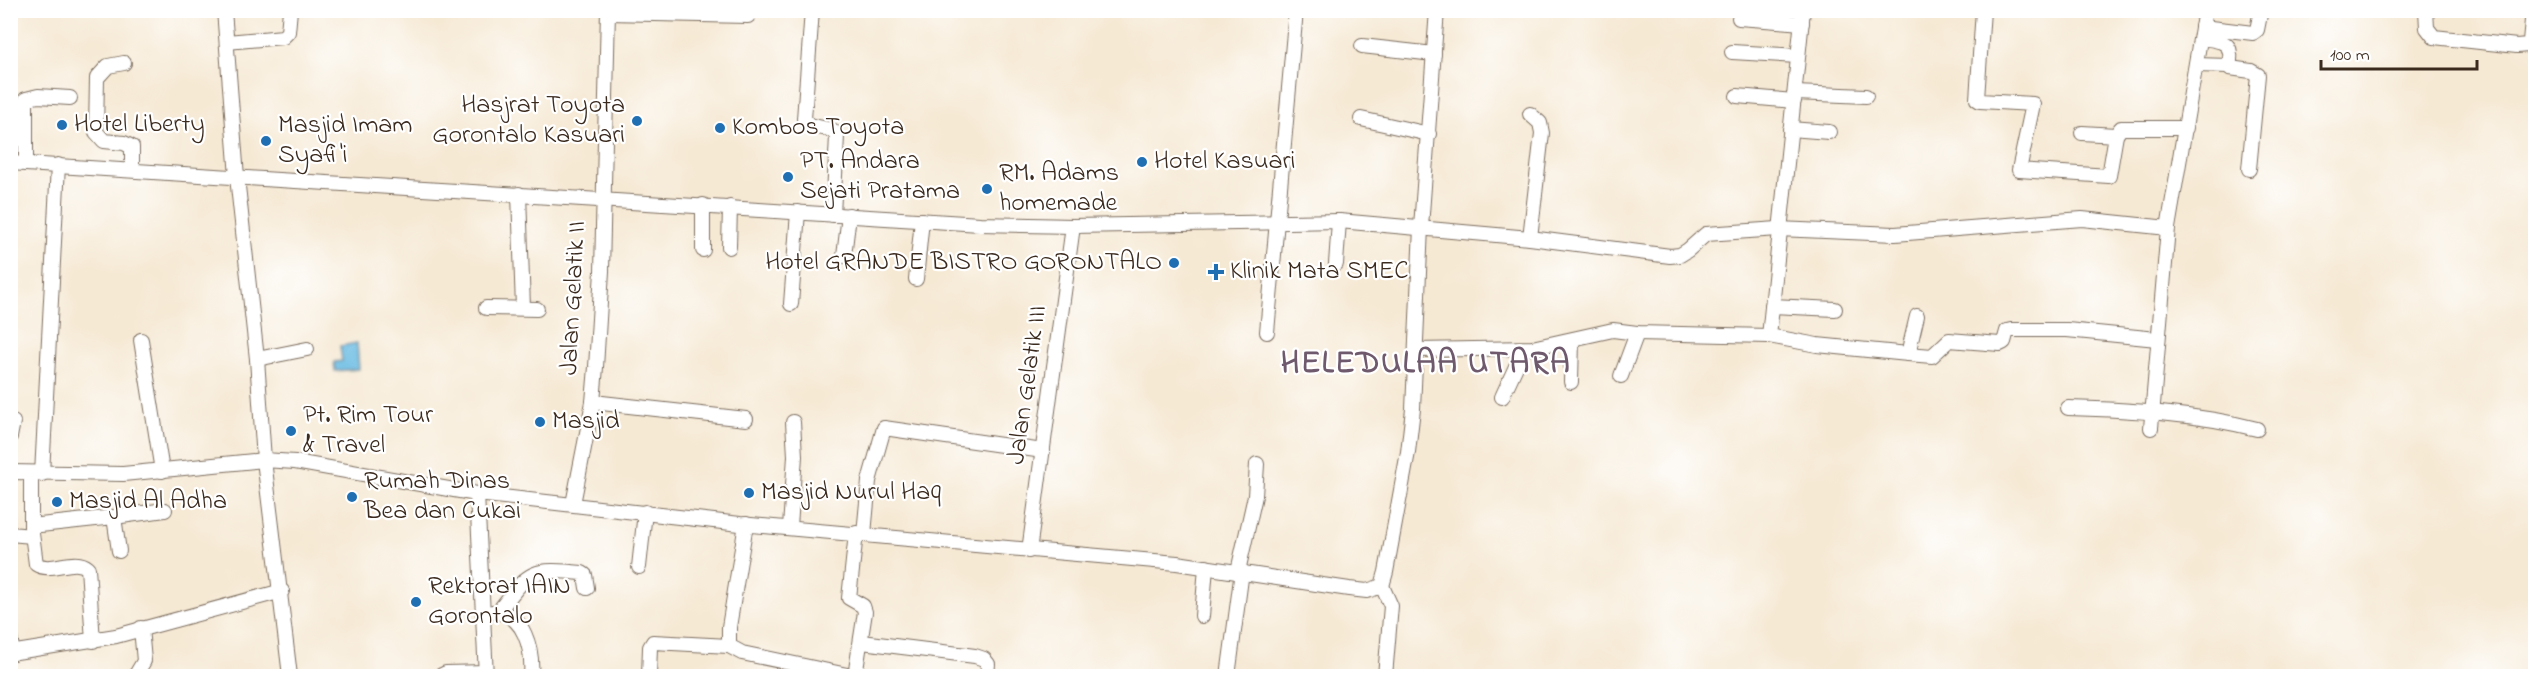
<svg xmlns="http://www.w3.org/2000/svg" width="2546" height="687" viewBox="0 0 2546 687" font-family="'Indie Flower',sans-serif">
	<rect width="100%" height="100%" fill="#fff"/>
	<filter id="ink" filterUnits="userSpaceOnUse"><feTurbulence type="fractalNoise" baseFrequency=".0167" numOctaves="2"/><feDisplacementMap in="SourceGraphic" scale="12" xChannelSelector="R" yChannelSelector="G"/><feConvolveMatrix kernelMatrix="1 2 1 2 8 2 1 2 1" color-interpolation-filters="sRGB"/></filter>
	<filter id="wash" filterUnits="userSpaceOnUse"><feTurbulence type="fractalNoise" baseFrequency=".008" numOctaves="4" result="noise"/><feDisplacementMap in="SourceGraphic" scale="24" xChannelSelector="R" yChannelSelector="G"/><feGaussianBlur stdDeviation="1.35" result="paint"/><feColorMatrix in="noise" values="0 0 0 0 0 0 0 0 0 0 0 0 0 0 0 0 0 1.4 0 .05"/><feComposite in="paint" operator="in"/></filter>
	<g filter="url(#wash)">
		<rect width="100%" height="100%" fill="#f6e9d4"/>
		<!-- water -->
		<path fill="#65b9e1" stroke="#507280" stroke-width="1.5" d="M357,343L359,369L335,371L334,362L342,361L340,346Z"/>
	</g>
	<g filter="url(#ink)">
		<g fill="none" stroke-linecap="round" stroke-linejoin="round">
			<!-- minor casing -->
			<g stroke="#7c6d5e" stroke-width="16">
				<g id="minor">
					<path d="M224,10L237,177L257,359L264,460L290,676"/>
					<path d="M812,10L804,119L809,125L832,130L837,136L833,215"/>
					<path d="M1983,10L1977,99L1980,101L2033,104L2019,170L2109,176L2116,135L2121,128H2186"/>
					<path d="M2426,10L2427,28L2434,37L2517,46L2527,45L2530,41L2533,10"/>
					<path d="M608,13L748,16"/>
					<path d="M1739,18L1802,23"/>
					<path d="M2202,27L2253,33L2257,30L2261,10"/>
					<path d="M2201,38C2211,40 2229,39 2230,53C2231,58 2229,63 2230,68L2251,71L2258,75L2249,169"/>
					<path d="M227,42L283,37L288,32L290,10"/>
					<path d="M1362,46L1434,54"/>
					<path d="M1732,52L1798,56"/>
					<path d="M124,63L108,66L97,78L96,132L104,141L124,143L132,147V170"/>
					<path d="M2196,65L2229,66"/>
					<path d="M1795,93L1866,96"/>
					<path d="M1737,96L1794,101"/>
					<path d="M1530,114L1540,123L1542,133L1530,238"/>
					<path d="M1361,119L1429,134"/>
					<path d="M1790,129L1829,132"/>
					<path d="M2082,133L2116,135"/>
					<path d="M10,163L980,224L1073,226L1339,221L1530,238L1670,256L1680,255L1688,250L1706,234L1778,229L1895,234L2082,219L2168,228"/>
					<path d="M26,164V99L38,96L70,98"/>
					<path d="M519,194L523,308"/>
					<path d="M729,247L730,207"/>
					<path d="M703,250V205"/>
					<path d="M844,256L849,215"/>
					<path d="M1336,264L1339,221"/>
					<path d="M916,279L922,220"/>
					<path d="M791,304L798,212"/>
					<path d="M1772,306L1835,309"/>
					<path d="M486,308L537,309"/>
					<path d="M1267,332L1296,10"/>
					<path d="M1769,336L1803,10"/>
					<path d="M141,340L162,471"/>
					<path d="M1416,350L1532,348L1613,330L1637,333L1769,336L1817,345L1908,354L1917,316"/>
					<path d="M1908,354L1932,356L1949,340L2000,344L2004,342L2007,331L2011,330H2067L2157,339"/>
					<path d="M257,359L307,349"/>
					<path d="M1621,376L1637,333"/>
					<path d="M1571,382L1572,340"/>
					<path d="M1502,397L1524,349"/>
					<path d="M593,402L746,419"/>
					<path d="M2068,408C2132,410 2194,413 2257,429"/>
					<path d="M2151,428L2168,228L2205,10"/>
					<path d="M10,437L13,422"/>
					<path d="M10,472L123,474L264,460L295,462L477,494L740,524L1177,563L1349,589L1367,591L1382,586L1386,572L1408,452L1413,409L1421,227L1437,10"/>
					<path d="M31,473V526L36,564C51,574 74,556 88,568L93,641"/>
					<path d="M42,474L58,165"/>
					<path d="M477,494L486,676"/>
					<path d="M573,504L593,402L596,367L602,271L608,10"/>
					<path d="M114,517L165,510"/>
					<path d="M746,524L729,627V646L742,653L852,676"/>
					<path d="M31,526L114,517L119,551"/>
					<path d="M790,527L795,456L793,422"/>
					<path d="M10,534L32,536"/>
					<path d="M864,534L869,481L884,428L1043,451"/>
					<path d="M1029,551L1073,226"/>
					<path d="M639,567L645,512"/>
					<path d="M1238,571L1255,496L1257,464"/>
					<path d="M1382,586L1391,606L1385,676"/>
					<path d="M492,612C525,611 533,651 531,676"/>
					<path d="M498,612C529,572 529,567 582,573L585,575L587,588"/>
					<path d="M1202,616L1206,567"/>
					<path d="M10,637L13,653"/>
					<path d="M862,642L975,656L984,659L988,664L987,676"/>
					<path d="M10,653L116,636L282,591"/>
					<path d="M135,676L144,661L141,628"/>
					<path d="M440,676L446,673L486,672"/>
					<path d="M649,676L650,647L653,642L729,646"/>
					<path d="M855,676L865,612L863,606L849,598L856,533"/>
					<path d="M1228,676L1242,571"/>
				</g>
			</g>
			<!-- minor -->
			<use href="#minor" stroke="#fff" stroke-width="14"/>
		</g>
	</g>
	<!-- markers -->
	<g fill="#1f6fb2" stroke="#fff" stroke-width="2">
		<circle cx="637" cy="121" r="6"/>
		<circle cx="62" cy="125" r="6"/>
		<circle cx="720" cy="128" r="6"/>
		<circle cx="266" cy="141" r="6"/>
		<circle cx="1142" cy="162" r="6"/>
		<circle cx="788" cy="177" r="6"/>
		<circle cx="987" cy="189" r="6"/>
		<circle cx="1174" cy="263" r="6"/>
		<path d="M1213 263h6v6h6v6h-6v6h-6v-6h-6v-6h6z"/>
		<circle cx="540" cy="422" r="6"/>
		<circle cx="291" cy="431" r="6"/>
		<circle cx="749" cy="493" r="6"/>
		<circle cx="352" cy="497" r="6"/>
		<circle cx="57" cy="502" r="6"/>
		<circle cx="416" cy="602" r="6"/>
	</g>
	<g text-anchor="middle" dominant-baseline="central" stroke-width="4.5" stroke-linejoin="round" paint-order="stroke">
		<!-- poi labels -->
		<g font-size="26" fill="#3b2a1e" stroke="#fff" text-anchor="start">
			<text x="625" y="106" text-anchor="end">Hasjrat Toyota<tspan x="625" dy="30">Gorontalo Kasuari</tspan></text>
			<text x="74" y="125">Hotel Liberty</text>
			<text x="278" y="126">Masjid Imam<tspan x="278" dy="30">Syafi'i</tspan></text>
			<text x="732" y="128">Kombos Toyota</text>
			<text x="800" y="162">PT. Andara<tspan x="800" dy="30">Sejati Pratama</tspan></text>
			<text x="1154" y="162">Hotel Kasuari</text>
			<text x="999" y="174">RM. Adams<tspan x="999" dy="30">homemade</tspan></text>
			<text x="1162" y="263" text-anchor="end">Hotel GRANDE BISTRO GORONTALO</text>
			<text x="1230" y="272">Klinik Mata SMEC</text>
			<text x="303" y="416">Pt. Rim Tour<tspan x="303" dy="30">&amp; Travel</tspan></text>
			<text x="552" y="422">Masjid</text>
			<text x="364" y="482">Rumah Dinas<tspan x="364" dy="30">Bea dan Cukai</tspan></text>
			<text x="761" y="493">Masjid Nurul Haq</text>
			<text x="69" y="502">Masjid Al Adha</text>
			<text x="428" y="587">Rektorat IAIN<tspan x="428" dy="30">Gorontalo</tspan></text>
		</g>
		<!-- street labels -->
		<g font-size="26" fill="#3b2a1e" stroke="#fff">
			<text transform="translate(574 298) rotate(-87)">Jalan Gelatik II</text>
			<text transform="translate(1028 385) rotate(-82)">Jalan Gelatik III</text>
		</g>
		<!-- district labels -->
		<g font-size="32" font-weight="bold" letter-spacing="1.5" fill="#6e5a6c" stroke="#fff">
			<text x="1426" y="364">HELEDULAA UTARA</text>
		</g>
	</g>
	<!-- margin -->
	<rect width="2546" height="687" fill="none" stroke="#fff" stroke-width="36"/>
	<!-- scale -->
	<path d="M2321 60v9h156v-9" fill="none" stroke="#3b2a1e" stroke-width="3"/>
	<text x="2330" y="60" font-size="18" fill="#3b2a1e" stroke="#ffffff" stroke-width="4.5" paint-order="stroke">100 m</text>
</svg>
